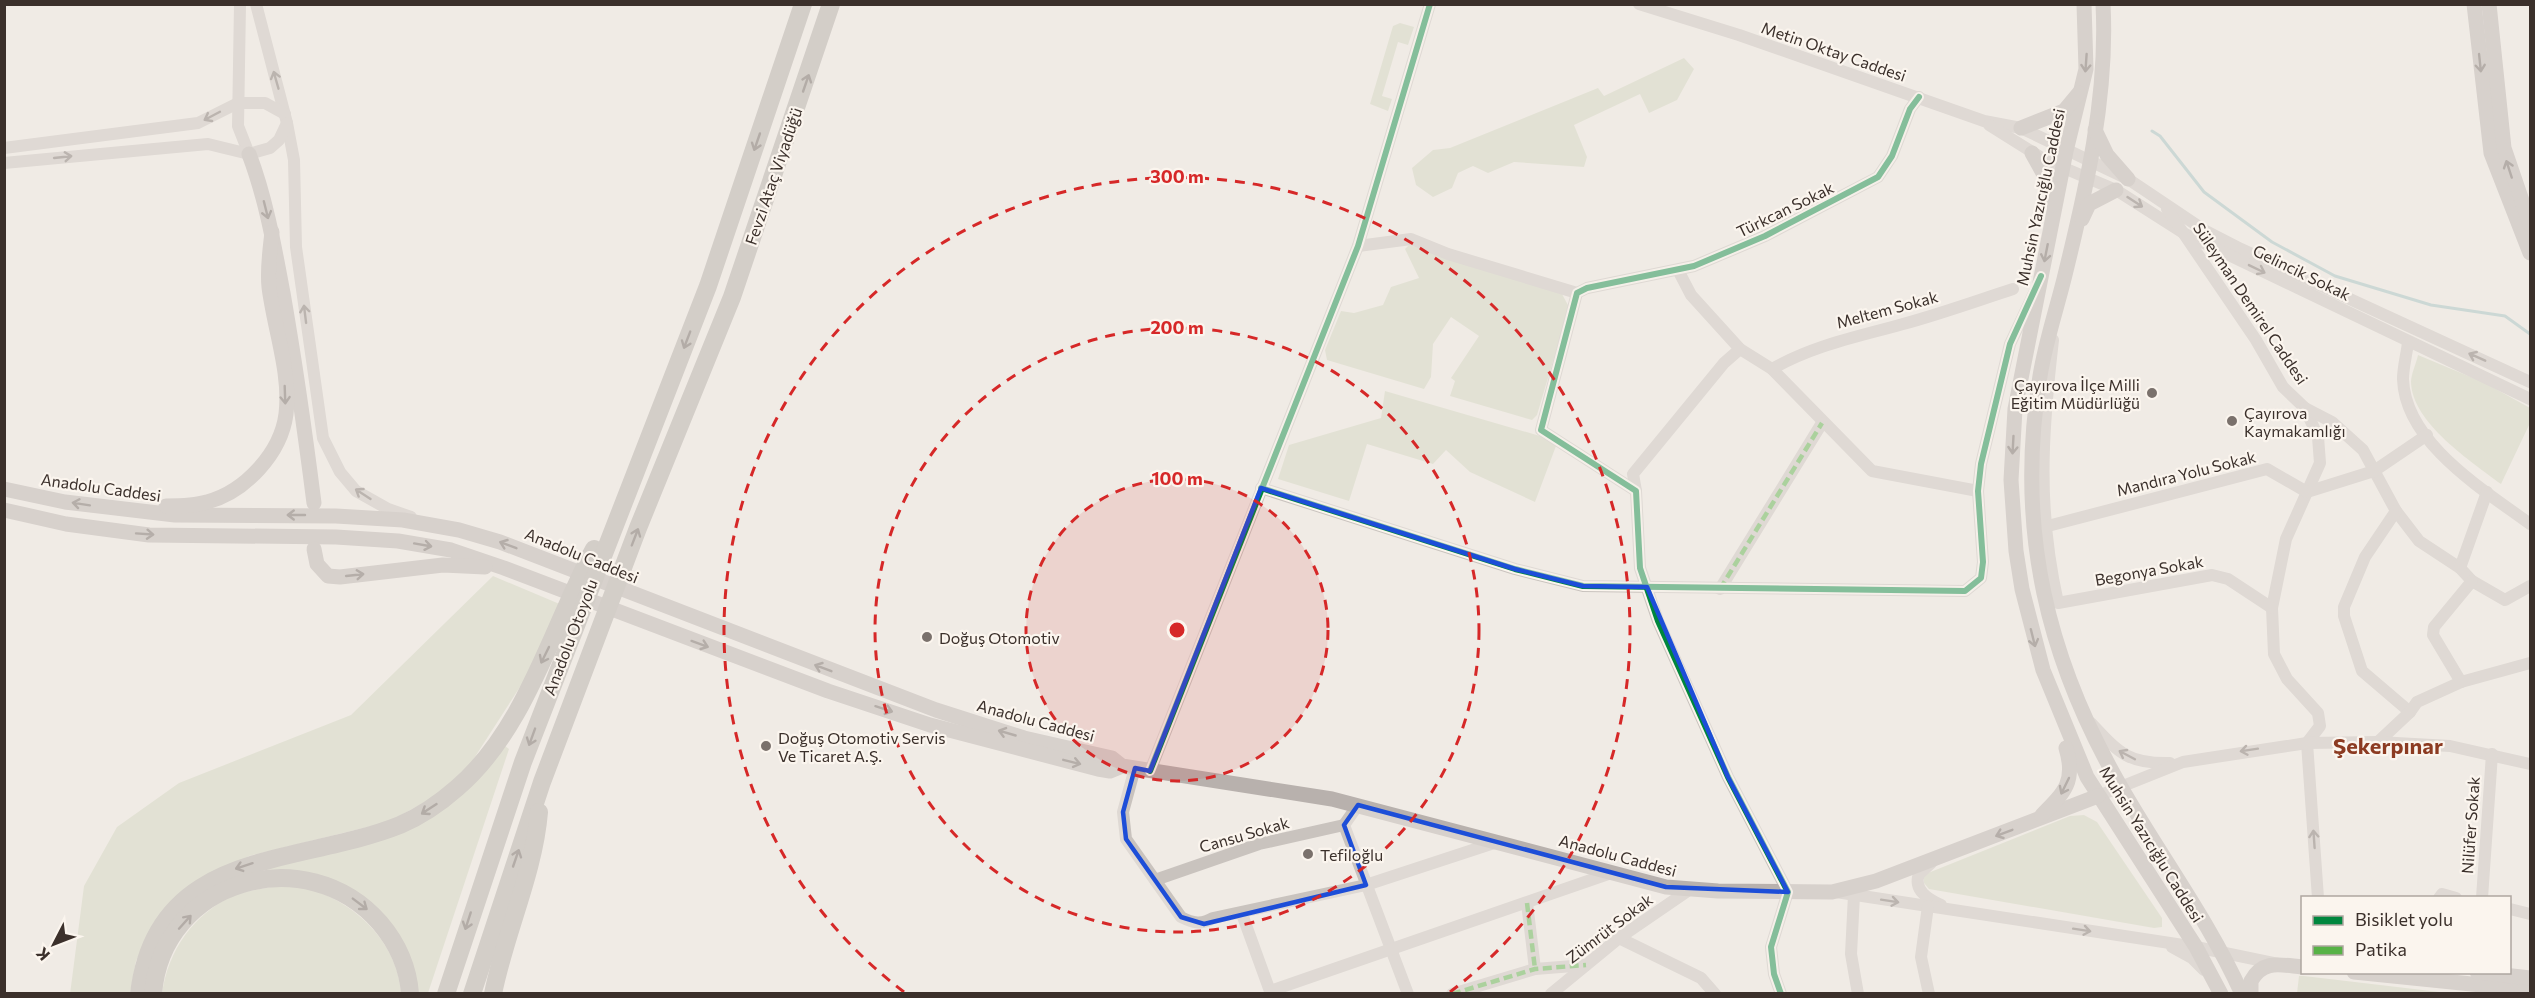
<svg xmlns="http://www.w3.org/2000/svg" width="2535" height="998" viewBox="0 0 2535 998" font-family="Commissioner,sans-serif">
	<rect width="100%" height="100%" fill="#f0ebe5"/>
	<!-- green -->
	<g fill="#d1d6bf">
		<path d="M1400,23L1414,27L1408,45L1398,42L1382,96L1392,99L1388,111L1370,104L1393,26Z"/>
		<path d="M1684,58L1694,69L1677,100L1649,113L1640,94L1574,125L1587,157L1584,167L1514,162L1488,173L1473,166L1458,173L1452,188L1433,197L1416,185L1412,168L1433,150L1450,148L1598,88L1604,96Z"/>
		<path d="M1409,245L1562,294L1569,307L1537,415L1532,420L1450,396L1455,381L1451,378L1479,336L1451,317L1433,344L1431,377L1424,389L1327,360L1325,350L1341,311L1354,313L1383,305L1391,287L1419,278L1405,249Z"/>
		<path d="M2418,355L2485,383L2530,408V423L2501,484C2472,462 2412,423 2411,382C2411,374 2416,364 2418,355Z"/>
		<path d="M1385,391L1540,436L1556,446L1535,502L1470,472L1446,450L1433,464L1367,444L1349,501L1278,479L1289,445L1381,418Z"/>
		<path d="M493,576L562,605L538,659L471,763L438,795L388,822L249,856L194,885L154,922L136,961L130,993L70,994L84,886L117,827L179,783L351,715Z"/>
		<path d="M505,746L509,749L428,993H417L348,888C321,873 294,869 263,870L383,839Z"/>
		<path d="M2084,815L2097,822L2162,918V927L2154,928L1929,889L1924,883V877L1928,873L2070,816Z"/>
		<path d="M272,887C283,887 297,886 309,889C355,902 398,943 401,993L162,994C168,950 194,913 235,895C246,891 260,889 272,887Z"/>
		<path d="M2299,976H2304L2448,993H2297Z"/>
	</g>
	<g fill="none" stroke-linecap="round" stroke-linejoin="round">
		<!-- stream -->
		<path stroke="#a1c2c1" stroke-width="3" d="M2152,131L2160,136L2204,192L2272,242L2335,276L2431,305L2505,316L2530,334"/>
		<!-- minor -->
		<g stroke="#c9c3be" stroke-width="12">
			<path d="M240,4L238,126L249,154"/>
			<path d="M256,4L287,123L294,160L296,247L323,438L340,472L356,491L388,509L411,517"/>
			<path d="M1639,4L1739,35L1984,121L2021,128L2128,179L2204,230L2241,249L2530,382"/>
			<path d="M1989,125L2045,160L2116,190L2185,234L2530,399"/>
			<path d="M4,148L198,123L238,103H265L285,114"/>
			<path d="M4,163L208,144L249,154L270,148L279,140L287,123"/>
			<path d="M2167,209L2256,340L2283,387L2305,408L2318,437L2320,463L2286,539L2272,608L2274,654L2287,679L2318,713L2320,726L2307,743L2318,898"/>
			<path d="M1358,246L1411,239L1448,254L1577,293"/>
			<path d="M1678,270L1691,295L1740,349L1772,369L1872,471L1978,491"/>
			<path d="M2053,340C2042,434 2037,509 2058,603L2212,575L2228,579L2272,608"/>
			<path d="M2408,342C2407,353 2403,367 2403,379C2405,443 2484,490 2530,524"/>
			<path d="M1772,369C1814,345 1857,337 1903,324C1940,314 1976,301 2013,289"/>
			<path d="M2305,408L2332,422L2363,450L2396,511L2419,541L2460,568L2472,581L2505,600L2530,586"/>
			<path d="M1261,488L1515,569L1583,586L1965,591L1981,578L1983,562L1978,491L1981,464L2010,344L2034,293"/>
			<path d="M1636,491L1633,474L1724,363L1740,349"/>
			<path d="M2396,511L2365,557L2344,607V616L2362,671L2410,712"/>
			<path d="M2044,527L2267,469L2307,492L2374,471L2427,435"/>
			<path d="M2460,568L2487,492"/>
			<path d="M1720,589L1822,423"/>
			<path d="M2461,682L2433,635L2434,627L2472,581"/>
			<path d="M2091,723C2119,753 2128,764 2170,763"/>
			<path d="M2378,742L2410,712L2417,702L2461,682L2530,663"/>
			<path d="M1135,768L1123,812L1126,839L1181,917C1193,923 1201,925 1213,918L1366,885L1497,842"/>
			<path d="M1150,771L1358,246L1430,4"/>
			<path d="M2098,796L2183,762L2307,743L2378,742L2450,746L2530,764"/>
			<path d="M1358,805L1344,825L1408,994"/>
			<path d="M1931,863L1919,874C1913,890 1928,899 1941,905"/>
			<path d="M1155,880L1259,844L1344,825"/>
			<path d="M1836,892L2196,947L2278,964"/>
			<path d="M1854,895L1851,954L1858,994"/>
			<path d="M2439,898L2442,894L2456,898"/>
			<path d="M2482,898L2492,754"/>
			<path d="M1527,903L1535,969"/>
			<path d="M1928,906L1921,957L1929,994"/>
			<path d="M2510,909L2530,914"/>
			<path d="M1242,914L1271,994"/>
			<path d="M1619,938L1701,978L1715,994"/>
			<path d="M2172,947L2192,958L2204,970"/>
			<path d="M1270,991L1611,873"/>
			<path d="M1452,994L1535,969L1586,965"/>
			<path d="M1551,994L1619,938L1689,890"/>
			<path d="M1781,994L1774,974L1771,947L1788,892L1728,777L1658,621L1640,568L1636,491L1541,430L1577,293L1587,288L1694,266L1765,236L1878,177L1892,156L1910,109L1919,97"/>
		</g>
		<!-- major -->
		<g stroke="#b8b1ad" stroke-width="15">
			<path d="M2084,4L2086,69L2066,151L2015,409L2011,480L2016,551L2022,589L2043,670L2087,777L2196,947L2221,994"/>
			<path d="M2103,4C2108,97 2086,190 2064,279C2056,311 2045,344 2040,376C2015,529 2047,662 2125,794C2164,861 2210,923 2242,994"/>
			<path d="M2474,4L2491,153L2530,253"/>
			<path d="M2489,4L2504,148L2530,224"/>
			<path d="M2021,128L2064,111L2079,93"/>
			<path d="M2095,130L2107,155L2128,179"/>
			<path d="M2032,153L2052,189L2054,205"/>
			<path d="M249,154C266,199 274,245 283,293C295,362 305,432 314,503"/>
			<path d="M2082,219L2089,204L2116,190"/>
			<path d="M4,489L65,502L175,515L336,516L403,520L459,530L500,542L936,710L1024,738L1112,758L1122,766L1332,799L1666,887L1718,891L1832,892L1876,881L2098,796"/>
			<path d="M166,506C180,506 194,506 207,502C245,492 281,453 286,414C291,373 274,328 269,287C267,269 270,250 272,232"/>
			<path d="M4,510L66,524L149,535L336,537L398,541L451,550L504,568L828,691L930,725L1098,769L1110,771L1122,766"/>
			<path d="M314,549L317,564L328,576L340,577L443,565L485,567"/>
			<path d="M2042,815C2065,792 2076,781 2066,748"/>
			<path d="M2354,972L2530,990"/>
			<path d="M2477,972L2530,978"/>
			<path d="M2251,994V981C2263,959 2281,965 2302,967"/>
		</g>
		<!-- highway -->
		<g stroke="#afaaa4" stroke-width="18">
			<path d="M139,994C156,847 298,866 400,825C421,816 440,803 457,788C526,729 552,627 594,549"/>
			<path d="M153,994C162,879 307,839 380,923C397,943 408,967 410,994"/>
			<path d="M446,994L523,762L708,286L803,4"/>
			<path d="M472,994L542,782L638,528L732,297L831,4"/>
			<path d="M493,994C505,933 534,873 539,812"/>
		</g>
		<!-- quiet -->
		<g stroke="#57b246" stroke-width="4.5" stroke-dasharray="9 4.5" stroke-linecap="butt">
			<path d="M1720,589L1822,423"/>
			<path d="M1527,903L1535,969"/>
			<path d="M1452,994L1535,969L1586,965"/>
		</g>
		<!-- cycleway casing -->
		<g stroke="#fbf5ee" stroke-width="10">
			<g id="cycleway">
				<path d="M1261,488L1515,569L1583,586L1965,591L1981,578L1983,562L1978,491L1981,464L2010,344L2041,276"/>
				<path d="M1150,771L1358,246L1430,4"/>
				<path d="M1781,994L1774,974L1771,947L1788,892L1728,777L1658,621L1640,568L1636,491L1541,430L1577,293L1587,288L1694,266L1765,236L1878,177L1892,156L1910,109L1919,97"/>
			</g>
		</g>
		<!-- cycleway -->
		<use href="#cycleway" stroke="#00873e" stroke-width="6"/>
	</g>
	<!-- one-way arrows -->
	<defs><path id="oneway-shaft" d="M-6 0H5M1.5-3L5.5 0L1.5 3" fill="none" stroke-width="1.6" stroke-linecap="round" stroke-linejoin="round" transform="scale(1.5)"/></defs>
	<g stroke="#6d645f">
		<use href="#oneway-shaft" transform="translate(2086 63) rotate(94)"/>
		<use href="#oneway-shaft" transform="translate(2480 63) rotate(84)"/>
		<use href="#oneway-shaft" transform="translate(2509 169) rotate(-108)"/>
		<use href="#oneway-shaft" transform="translate(266 210) rotate(76)"/>
		<use href="#oneway-shaft" transform="translate(2046 253) rotate(101)"/>
		<use href="#oneway-shaft" transform="translate(285 395) rotate(88)"/>
		<use href="#oneway-shaft" transform="translate(2013 445) rotate(93)"/>
		<use href="#oneway-shaft" transform="translate(81 504) rotate(-171)"/>
		<use href="#oneway-shaft" transform="translate(296 515) rotate(180)"/>
		<use href="#oneway-shaft" transform="translate(145 534) rotate(4)"/>
		<use href="#oneway-shaft" transform="translate(423 545) rotate(10)"/>
		<use href="#oneway-shaft" transform="translate(508 545) rotate(-159)"/>
		<use href="#oneway-shaft" transform="translate(355 575) rotate(-6)"/>
		<use href="#oneway-shaft" transform="translate(2033 638) rotate(76)"/>
		<use href="#oneway-shaft" transform="translate(700 644) rotate(20)"/>
		<use href="#oneway-shaft" transform="translate(823 668) rotate(-159)"/>
		<use href="#oneway-shaft" transform="translate(884 709) rotate(18)"/>
		<use href="#oneway-shaft" transform="translate(1007 733) rotate(-164)"/>
		<use href="#oneway-shaft" transform="translate(1072 762) rotate(14)"/>
		<use href="#oneway-shaft" transform="translate(2065 786) rotate(116)"/>
		<use href="#oneway-shaft" transform="translate(2004 833) rotate(159)"/>
	</g>
	<g stroke="#7b726d">
		<use href="#oneway-shaft" transform="translate(276 80) rotate(-106)"/>
		<use href="#oneway-shaft" transform="translate(212 116) rotate(152)"/>
		<use href="#oneway-shaft" transform="translate(63 157) rotate(-6)"/>
		<use href="#oneway-shaft" transform="translate(2135 202) rotate(33)"/>
		<use href="#oneway-shaft" transform="translate(2257 269) rotate(26)"/>
		<use href="#oneway-shaft" transform="translate(305 314) rotate(-97)"/>
		<use href="#oneway-shaft" transform="translate(2477 357) rotate(-156)"/>
		<use href="#oneway-shaft" transform="translate(363 494) rotate(-147)"/>
		<use href="#oneway-shaft" transform="translate(2249 750) rotate(171)"/>
		<use href="#oneway-shaft" transform="translate(2127 755) rotate(-152)"/>
		<use href="#oneway-shaft" transform="translate(2314 839) rotate(-94)"/>
		<use href="#oneway-shaft" transform="translate(1890 901) rotate(9)"/>
		<use href="#oneway-shaft" transform="translate(2082 930) rotate(9)"/>
	</g>
	<g stroke="#69615b">
		<use href="#oneway-shaft" transform="translate(806 83) rotate(-71)"/>
		<use href="#oneway-shaft" transform="translate(757 142) rotate(109)"/>
		<use href="#oneway-shaft" transform="translate(687 340) rotate(111)"/>
		<use href="#oneway-shaft" transform="translate(635 537) rotate(-69)"/>
		<use href="#oneway-shaft" transform="translate(545 655) rotate(116)"/>
		<use href="#oneway-shaft" transform="translate(532 737) rotate(110)"/>
		<use href="#oneway-shaft" transform="translate(429 809) rotate(147)"/>
		<use href="#oneway-shaft" transform="translate(516 858) rotate(-71)"/>
		<use href="#oneway-shaft" transform="translate(244 866) rotate(162)"/>
		<use href="#oneway-shaft" transform="translate(360 904) rotate(37)"/>
		<use href="#oneway-shaft" transform="translate(468 921) rotate(108)"/>
		<use href="#oneway-shaft" transform="translate(185 922) rotate(-48)"/>
	</g>
	<!-- marked area -->
	<path d="M0 0H2535V998H0ZM1261,488L1515,569L1583,586L1647,587L1728,777L1788,892L1666,887L1358,805L1344,825L1366,885L1204,924L1181,917L1126,839L1123,812L1135,768L1150,771Z" fill="#f0ebe5" fill-opacity=".55" fill-rule="evenodd"/>
	<path fill="none" stroke="#1d4ed8" stroke-width="4.5" stroke-linejoin="round" d="M1261,488L1515,569L1583,586L1647,587L1728,777L1788,892L1666,887L1358,805L1344,825L1366,885L1204,924L1181,917L1126,839L1123,812L1135,768L1150,771Z"/>
	<!-- distance rings -->
	<circle cx="1177" cy="630" r="151" fill="#d62828" fill-opacity=".12"/>
	<g fill="none" stroke="#d62828" stroke-width="3" stroke-dasharray="10 8">
		<circle cx="1177" cy="630" r="151"/>
		<circle cx="1177" cy="630" r="302"/>
		<path d="M904 992A453 453 0 1 1 1450 992"/>
	</g>
	<!-- markers -->
	<g fill="#7a716c" stroke="#fbf5ee" stroke-width="2">
		<circle cx="2152" cy="393" r="6"/>
		<circle cx="2232" cy="421" r="6"/>
		<circle cx="927" cy="637" r="6"/>
		<circle cx="766" cy="746" r="6"/>
		<circle cx="1308" cy="854" r="6"/>
	</g>
	<g text-anchor="middle" dominant-baseline="central" stroke-width="4.5" stroke-linejoin="round" paint-order="stroke">
		<!-- street labels -->
		<g font-size="16" fill="#3b302b" stroke="#fbf5ee">
			<text transform="translate(1834 51) rotate(19)">Metin Oktay Caddesi</text>
			<text transform="translate(773 176) rotate(-71)">Fevzi Ataç Viyadüğü</text>
			<text transform="translate(2040 197) rotate(-78)">Muhsin Yazıcığlu Caddesi</text>
			<text transform="translate(1785 209) rotate(-26)">Türkcan Sokak</text>
			<text transform="translate(2302 272) rotate(26)">Gelincik Sokak</text>
			<text transform="translate(2251 303) rotate(56)">Süleyman Demirel Caddesi</text>
			<text transform="translate(1887 309) rotate(-15)">Meltem Sokak</text>
			<text transform="translate(2186 473) rotate(-14)">Mandıra Yolu Sokak</text>
			<text transform="translate(101 487) rotate(8)">Anadolu Caddesi</text>
			<text transform="translate(582 555) rotate(22)">Anadolu Caddesi</text>
			<text transform="translate(2149 570) rotate(-10)">Begonya Sokak</text>
			<text transform="translate(570 637) rotate(-69)">Anadolu Otoyolu</text>
			<text transform="translate(1036 720) rotate(15)">Anadolu Caddesi</text>
			<text transform="translate(2470 825) rotate(-86)">Nilüfer Sokak</text>
			<text transform="translate(1244 834) rotate(-16)">Cansu Sokak</text>
			<text transform="translate(2152 844) rotate(58)">Muhsin Yazıcığlu Caddesi</text>
			<text transform="translate(1618 855) rotate(15)">Anadolu Caddesi</text>
			<text transform="translate(1609 928) rotate(-37)">Zümrüt Sokak</text>
		</g>
		<!-- poi labels -->
		<g font-size="16" fill="#3b302b" stroke="#fbf5ee" text-anchor="start">
			<text x="2140" y="384" text-anchor="end">Çayırova İlçe Milli<tspan x="2140" dy="18">Eğitim Müdürlüğü</tspan></text>
			<text x="2244" y="412">Çayırova<tspan x="2244" dy="18">Kaymakamlığı</tspan></text>
			<text x="939" y="637">Doğuş Otomotiv</text>
			<text x="778" y="737">Doğuş Otomotiv Servis<tspan x="778" dy="18">Ve Ticaret A.Ş.</tspan></text>
			<text x="1320" y="854">Tefiloğlu</text>
		</g>
		<!-- district labels -->
		<g font-size="22" font-weight="bold" fill="#8c3b22" stroke="#fbf5ee">
			<text x="2388" y="745">Şekerpınar</text>
		</g>
	</g>
	<circle cx="1177" cy="630" r="9" fill="#d62828" stroke="#fbf5ee" stroke-width="3"/>
	<g font-size="18" text-anchor="middle" font-weight="bold" fill="#d62828" stroke="#fbf5ee" stroke-width="4.5" stroke-linejoin="round" paint-order="stroke">
		<text x="1177" y="183">300 m</text>
		<text x="1177" y="334">200 m</text>
		<text x="1177" y="485">100 m</text>
	</g>
	<!-- border -->
	<rect width="2535" height="998" fill="none" stroke="#3b302b" stroke-width="12"/>
	<!-- legend -->
	<rect x="2301" y="896" width="210" height="78" fill="#fbf5ee" stroke="#aea6a0" stroke-width="1.5"/>
	<rect x="2313" y="916" width="30" height="9" fill="#00873e" stroke="#aea6a0" stroke-width="1.5"/>
	<text x="2355" y="926" font-size="18" fill="#3b302b">Bisiklet yolu</text>
	<rect x="2313" y="946" width="30" height="9" fill="#57b246" stroke="#aea6a0" stroke-width="1.5"/>
	<text x="2355" y="956" font-size="18" fill="#3b302b">Patika</text>
	<!-- north arrow -->
	<g transform="translate(54 944) rotate(228)" stroke="#fbf5ee" stroke-width="4.5" paint-order="stroke">
	<path d="M0-4.5L10 22L0 15L-10 22Z" fill="#3b302b"/>
	<text y="-9" font-size="16" font-weight="bold" text-anchor="middle" fill="#3b302b">K</text>
	</g>
</svg>
